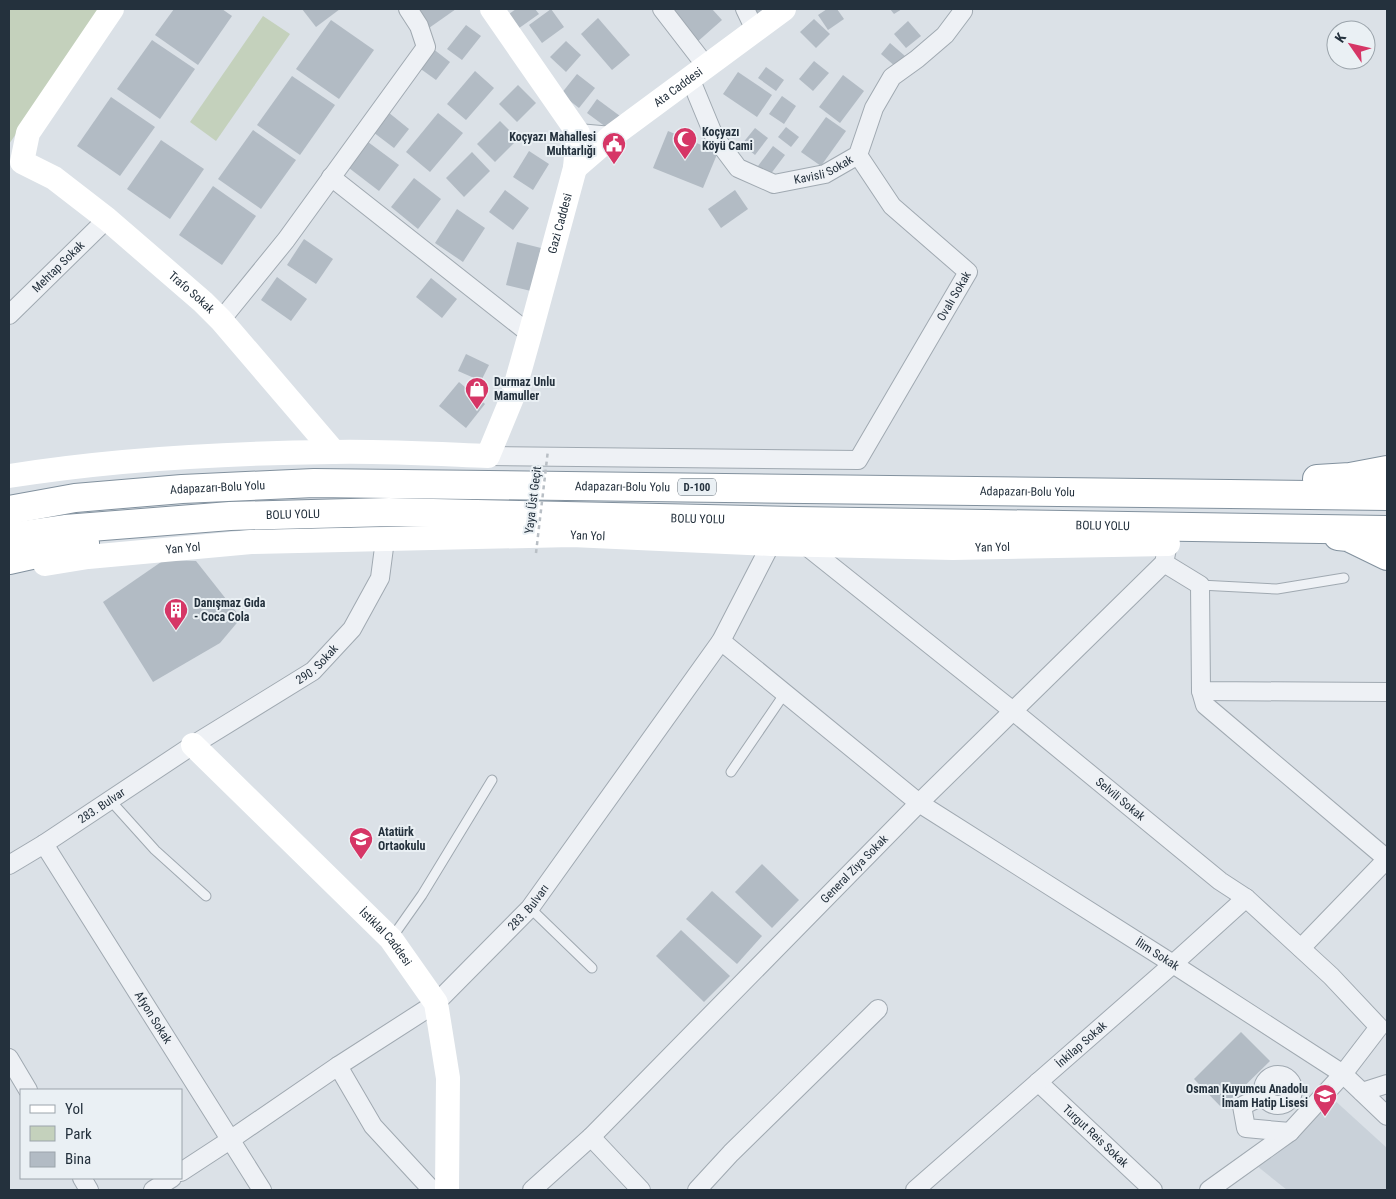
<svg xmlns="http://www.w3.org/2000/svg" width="1396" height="1199" viewBox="0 0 1396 1199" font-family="'Roboto Condensed',sans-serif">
	<rect width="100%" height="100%" fill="#dbe1e7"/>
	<!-- built -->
	<path fill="#c9d1d9" d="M1320,1087L1387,1148V1190H1287L1257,1166Z"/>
	<!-- green -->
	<g fill="#c4d1bc">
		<path d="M9,9H103L9,144Z"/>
		<path d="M263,16L290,34L216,141L190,122Z"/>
	</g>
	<!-- building -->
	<g fill="#b2bbc4">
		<path d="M174,9H222L232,16L198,65L155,35Z"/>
		<path d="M302,9H340L316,27Z"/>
		<path d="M421,9H456L429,28L418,11Z"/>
		<path d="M516,9H535L539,14L515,31L505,17Z"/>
		<path d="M551,9L564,27L542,43L529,25Z"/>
		<path d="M669,9H712L722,20L696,43Z"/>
		<path d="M751,9H769L761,20Z"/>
		<path d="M827,9H837L844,19L828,30L818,15Z"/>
		<path d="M890,9H902L894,14Z"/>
		<path d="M598,18L630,55L612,70L581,34Z"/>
		<path d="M814,19L830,34L816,48L800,32Z"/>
		<path d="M331,20L374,50L339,99L296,69Z"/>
		<path d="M908,21L921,36L906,48L894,34Z"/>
		<path d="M466,25L481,36L462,60L447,49Z"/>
		<path d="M152,40L195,69L160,119L117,89Z"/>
		<path d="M566,41L581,55L566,72L550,57Z"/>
		<path d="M890,43L905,56L896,67L881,54Z"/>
		<path d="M432,48L450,62L436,80L418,67Z"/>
		<path d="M814,61L829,73L813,91L799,79Z"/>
		<path d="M766,67L784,80L776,91L758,78Z"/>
		<path d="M475,71L494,88L466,120L447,104Z"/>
		<path d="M738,72L772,95L757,117L723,94Z"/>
		<path d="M577,74L595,88L579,108L561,94Z"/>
		<path d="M843,75L864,91L840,123L819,107Z"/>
		<path d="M292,76L335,105L300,155L257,125Z"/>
		<path d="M518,85L536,103L517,122L499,104Z"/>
		<path d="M782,96L796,106L784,124L769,114Z"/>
		<path d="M111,97L155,127L120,176L77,146Z"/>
		<path d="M597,99L620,116L610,130L587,113Z"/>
		<path d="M388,112L409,129L394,148L373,132Z"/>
		<path d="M438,113L463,133L430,172L406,152Z"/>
		<path d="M826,117L846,131L821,166L801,152Z"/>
		<path d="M500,121L518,139L495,162L477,144Z"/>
		<path d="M786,127L799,137L791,147L778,137Z"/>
		<path d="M755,128L768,138L755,155L742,144Z"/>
		<path d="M253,130L296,160L261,209L218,179Z"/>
		<path d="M668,131L718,152L703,188L653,168Z"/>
		<path d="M161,140L204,169L170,219L127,189Z"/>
		<path d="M368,142L399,165L379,191L349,168Z"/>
		<path d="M773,146L785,155L770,175L758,166Z"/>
		<path d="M529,151L549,164L533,190L513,177Z"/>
		<path d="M472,152L490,171L464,197L446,178Z"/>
		<path d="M414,178L441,199L418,229L391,207Z"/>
		<path d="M213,186L256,216L222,265L179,235Z"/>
		<path d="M505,190L529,208L513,230L489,212Z"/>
		<path d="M735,190L748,209L721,228L708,209Z"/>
		<path d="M457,209L485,228L463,262L435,243Z"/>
		<path d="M304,239L333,259L316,284L287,265Z"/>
		<path d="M517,242L541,248L531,291L506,285Z"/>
		<path d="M277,277L307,299L291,321L261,300Z"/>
		<path d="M431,278L457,299L442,318L416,297Z"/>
		<path d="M466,354L489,365L481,381L458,371Z"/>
		<path d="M459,382L485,404L466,428L439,406Z"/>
		<path d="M164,560L196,561L241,618L220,643L153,682L103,602Z"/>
		<path d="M762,864L799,900L772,928L735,892Z"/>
		<path d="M712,891L762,936L737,964L686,919Z"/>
		<path d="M681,930L730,976L704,1002L656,956Z"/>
		<path d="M1241,1032L1270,1061L1222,1108L1194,1079Z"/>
	</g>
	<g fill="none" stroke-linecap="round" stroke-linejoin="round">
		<!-- lane casing -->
		<g stroke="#a0a9b1" stroke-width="11">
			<g id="lane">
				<path d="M1200,585L1277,589L1344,578"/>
				<path d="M731,772L785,693"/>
				<path d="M110,800L155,850L206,896"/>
				<path d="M530,908L592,968"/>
				<path d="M391,939L422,895L492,780"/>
			</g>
		</g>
		<!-- street casing -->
		<g stroke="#a0a9b1" stroke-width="20">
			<g id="street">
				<path d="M662,9L706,66"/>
				<path d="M745,9L755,30"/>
				<path id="s1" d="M690,78L714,136L738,168L774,184L825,174L858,155L874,108L892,77L917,59L945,35L963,11L962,9"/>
				<path d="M578,133L612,136"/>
				<path d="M331,177L530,334"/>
				<path id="s2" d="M9,315L107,219"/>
				<path d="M221,320L286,240L426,47L419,26L408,9"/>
				<path id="s3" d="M488,456L858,460L968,272L892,206L858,155"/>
				<path id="s4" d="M805,545L1013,711L1220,881L1246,898L1331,976L1379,1027L1343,1074L1290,1132L1209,1190"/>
				<path d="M1164,563L1200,585L1201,691L1387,692"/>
				<path id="s5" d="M721,641L919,803L1173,964L1343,1074L1387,1116"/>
				<path d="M1201,691L1205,705L1387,859"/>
				<path id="s6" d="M44,844L262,1190"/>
				<path id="s7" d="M9,865L44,844L193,745L313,671L352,629L380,578L385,540"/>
				<path d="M1301,948L1387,859"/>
				<path d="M9,1058L28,1090"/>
				<path d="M338,1066L373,1126L432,1190"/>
				<circle cx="1278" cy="1090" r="15"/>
				<path id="s8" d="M1038,1082L1153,1190"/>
				<path d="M1362,1092L1387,1084"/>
				<path d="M1264,1095L1242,1106L1246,1128L1290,1132"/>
				<path d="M591,1137L641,1190"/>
				<path id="s9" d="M181,1172L230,1140L338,1066L436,1003L530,908L721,641L771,544"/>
				<path d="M82,1178L89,1190"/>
				<path d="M153,1190L172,1178"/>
				<path id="s10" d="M532,1190L591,1137L919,803L1164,563L1168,544"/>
				<path d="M697,1190L731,1153L878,1009"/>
				<path id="s11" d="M915,1190L1173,964L1246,898"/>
			</g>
		</g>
		<!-- highway casing -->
		<g stroke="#82919e" stroke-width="30">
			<g id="highway">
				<path d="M1317,479L1350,477L1387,470"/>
				<path id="s17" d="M9,510L75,498L182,489L314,483L1387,496"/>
				<path d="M1338,536L1348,537L1387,556"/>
				<path id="s18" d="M9,537L65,529L230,516L389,512L794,521L1387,530"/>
				<path d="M9,560L85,543"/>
			</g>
		</g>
		<!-- lane -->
		<use href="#lane" stroke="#eef1f5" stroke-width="9"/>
		<!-- street -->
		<use href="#street" stroke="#eef1f5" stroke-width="18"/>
		<!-- secondary -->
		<g stroke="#fff" stroke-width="24">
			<path id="s12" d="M112,9L28,133L22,162L54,178L107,219L203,302L221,320L334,452"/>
			<path id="s13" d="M575,168L612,136L784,9"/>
			<path id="s14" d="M9,476C116,459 225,453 333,452C385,451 437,454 488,456L512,398L530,334L575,168L578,133L492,9"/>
			<path id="s15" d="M45,564L88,557L251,542L572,535L771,544L953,548L1168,544"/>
			<path id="s16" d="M193,745L391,939L436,1003L448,1078L447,1190"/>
		</g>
		<!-- highway -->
		<use href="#highway" stroke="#fff" stroke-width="28"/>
		<!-- path-bridge -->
		<path stroke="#b9bfc5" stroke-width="2.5" stroke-dasharray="4 4" stroke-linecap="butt" d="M536,553L548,450"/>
	</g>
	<!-- icons -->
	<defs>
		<g id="mosque-pin" transform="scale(1.25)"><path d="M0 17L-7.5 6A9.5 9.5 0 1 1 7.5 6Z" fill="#d63666" stroke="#eaf0f4"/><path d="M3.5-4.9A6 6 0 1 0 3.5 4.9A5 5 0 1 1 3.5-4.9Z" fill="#fff"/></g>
		<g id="civic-pin" transform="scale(1.25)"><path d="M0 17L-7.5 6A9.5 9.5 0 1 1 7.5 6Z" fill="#d63666" stroke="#eaf0f4"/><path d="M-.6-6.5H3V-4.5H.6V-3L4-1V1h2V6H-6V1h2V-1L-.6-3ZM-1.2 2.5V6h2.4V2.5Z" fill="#fff"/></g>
		<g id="shop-pin" transform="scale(1.25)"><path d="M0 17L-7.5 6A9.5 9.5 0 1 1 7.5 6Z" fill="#d63666" stroke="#eaf0f4"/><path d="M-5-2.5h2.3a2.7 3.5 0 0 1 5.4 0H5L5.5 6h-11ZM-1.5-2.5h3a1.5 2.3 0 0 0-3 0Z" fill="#fff"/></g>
		<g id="building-pin" transform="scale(1.25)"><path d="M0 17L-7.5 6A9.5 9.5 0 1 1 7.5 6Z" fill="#d63666" stroke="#eaf0f4"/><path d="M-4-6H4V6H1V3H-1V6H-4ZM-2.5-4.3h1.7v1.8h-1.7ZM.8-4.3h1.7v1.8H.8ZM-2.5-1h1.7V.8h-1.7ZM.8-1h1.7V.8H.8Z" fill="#fff"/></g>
		<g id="school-pin" transform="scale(1.25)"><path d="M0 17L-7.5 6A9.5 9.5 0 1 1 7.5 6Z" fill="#d63666" stroke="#eaf0f4"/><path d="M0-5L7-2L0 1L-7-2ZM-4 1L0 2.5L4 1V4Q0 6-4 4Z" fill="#fff"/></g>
	</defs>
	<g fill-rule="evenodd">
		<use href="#mosque-pin" x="685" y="139"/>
		<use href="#civic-pin" x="614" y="144"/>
		<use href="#shop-pin" x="477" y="389"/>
		<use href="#building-pin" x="176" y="610"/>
		<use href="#school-pin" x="361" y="839"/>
		<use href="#school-pin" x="1325" y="1096"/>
	</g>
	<g text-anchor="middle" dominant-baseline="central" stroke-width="4" stroke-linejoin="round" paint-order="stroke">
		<!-- shield labels -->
		<rect fill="#eaf0f4" stroke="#5f6a74" stroke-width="1" x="678" y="478.5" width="38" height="17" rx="4"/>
		<g font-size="11" font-weight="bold" fill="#24313d">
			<text x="697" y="487">D-100</text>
		</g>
		<!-- street labels -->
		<g font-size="12" fill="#24313d" stroke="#eaf0f4">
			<text stroke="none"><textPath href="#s13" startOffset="131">Ata Caddesi</textPath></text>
			<text stroke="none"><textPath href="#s1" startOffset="194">Kavisli Sokak</textPath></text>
			<text stroke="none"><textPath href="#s14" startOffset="724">Gazi Caddesi</textPath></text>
			<text stroke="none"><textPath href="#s2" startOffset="69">Mehtap Sokak</textPath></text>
			<text stroke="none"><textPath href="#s12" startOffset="394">Trafo Sokak</textPath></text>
			<text stroke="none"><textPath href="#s3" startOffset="560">Ovalı Sokak</textPath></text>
			<text stroke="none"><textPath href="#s17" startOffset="615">Adapazarı-Bolu Yolu</textPath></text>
			<text stroke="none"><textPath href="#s17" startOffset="210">Adapazarı-Bolu Yolu</textPath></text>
			<text stroke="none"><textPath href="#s17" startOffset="1020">Adapazarı-Bolu Yolu</textPath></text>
			<text transform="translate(533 500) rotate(-83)">Yaya Üst Geçit</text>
			<text stroke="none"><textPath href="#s18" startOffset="285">BOLU YOLU</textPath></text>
			<text stroke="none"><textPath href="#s18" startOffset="690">BOLU YOLU</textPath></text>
			<text stroke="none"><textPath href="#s18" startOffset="1095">BOLU YOLU</textPath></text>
			<text stroke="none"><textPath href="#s15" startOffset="544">Yan Yol</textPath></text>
			<text stroke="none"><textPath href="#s15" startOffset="949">Yan Yol</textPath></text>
			<text stroke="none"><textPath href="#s15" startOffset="139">Yan Yol</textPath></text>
			<text stroke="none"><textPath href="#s7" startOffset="368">290. Sokak</textPath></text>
			<text stroke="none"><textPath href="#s4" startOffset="405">Selvili Sokak</textPath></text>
			<text stroke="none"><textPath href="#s7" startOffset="110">283. Bulvar</textPath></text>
			<text stroke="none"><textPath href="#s10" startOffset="455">General Ziya Sokak</textPath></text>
			<text stroke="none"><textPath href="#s9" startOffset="439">283. Bulvarı</textPath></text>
			<text stroke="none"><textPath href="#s16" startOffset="272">İstiklal Caddesi</textPath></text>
			<text stroke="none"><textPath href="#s5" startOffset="538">İlim Sokak</textPath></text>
			<text stroke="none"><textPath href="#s6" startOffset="205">Afyon Sokak</textPath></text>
			<text stroke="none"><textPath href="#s11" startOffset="221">İnkilap Sokak</textPath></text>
			<text stroke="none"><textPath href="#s8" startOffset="79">Turgut Reis Sokak</textPath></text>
		</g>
		<!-- poi labels -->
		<g font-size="12" font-weight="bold" fill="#24313d" stroke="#eaf0f4" text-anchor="start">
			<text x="702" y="132">Koçyazı<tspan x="702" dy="14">Köyü Cami</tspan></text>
			<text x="596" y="137" text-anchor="end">Koçyazı Mahallesi<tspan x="596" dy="14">Muhtarlığı</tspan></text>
			<text x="494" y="382">Durmaz Unlu<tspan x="494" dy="14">Mamuller</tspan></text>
			<text x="194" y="603">Danışmaz Gıda<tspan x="194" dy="14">- Coca Cola</tspan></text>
			<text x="378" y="832">Atatürk<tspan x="378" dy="14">Ortaokulu</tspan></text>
			<text x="1308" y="1089" text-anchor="end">Osman Kuyumcu Anadolu<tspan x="1308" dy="14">İmam Hatip Lisesi</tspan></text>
		</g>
	</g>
	<!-- border -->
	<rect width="1396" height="1199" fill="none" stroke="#24313d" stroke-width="20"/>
	<!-- legend -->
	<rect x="20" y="1089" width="162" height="90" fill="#eaf0f4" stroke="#9ba4ab"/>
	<rect x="30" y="1105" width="25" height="8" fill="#ffffff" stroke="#9ba4ab"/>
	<text x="65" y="1114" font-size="15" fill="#24313d">Yol</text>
	<rect x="30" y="1126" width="25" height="15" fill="#c4d1bc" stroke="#9ba4ab"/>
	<text x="65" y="1139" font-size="15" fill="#24313d">Park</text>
	<rect x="30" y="1152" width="25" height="15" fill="#b2bbc4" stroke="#9ba4ab"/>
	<text x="65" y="1164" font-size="15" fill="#24313d">Bina</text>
	<!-- north arrow -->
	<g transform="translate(1351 45) rotate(304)"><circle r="24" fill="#eaf0f4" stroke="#9ba4ab"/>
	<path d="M0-4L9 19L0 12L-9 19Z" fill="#d63666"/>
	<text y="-8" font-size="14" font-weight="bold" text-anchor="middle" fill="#24313d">K</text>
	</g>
</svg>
